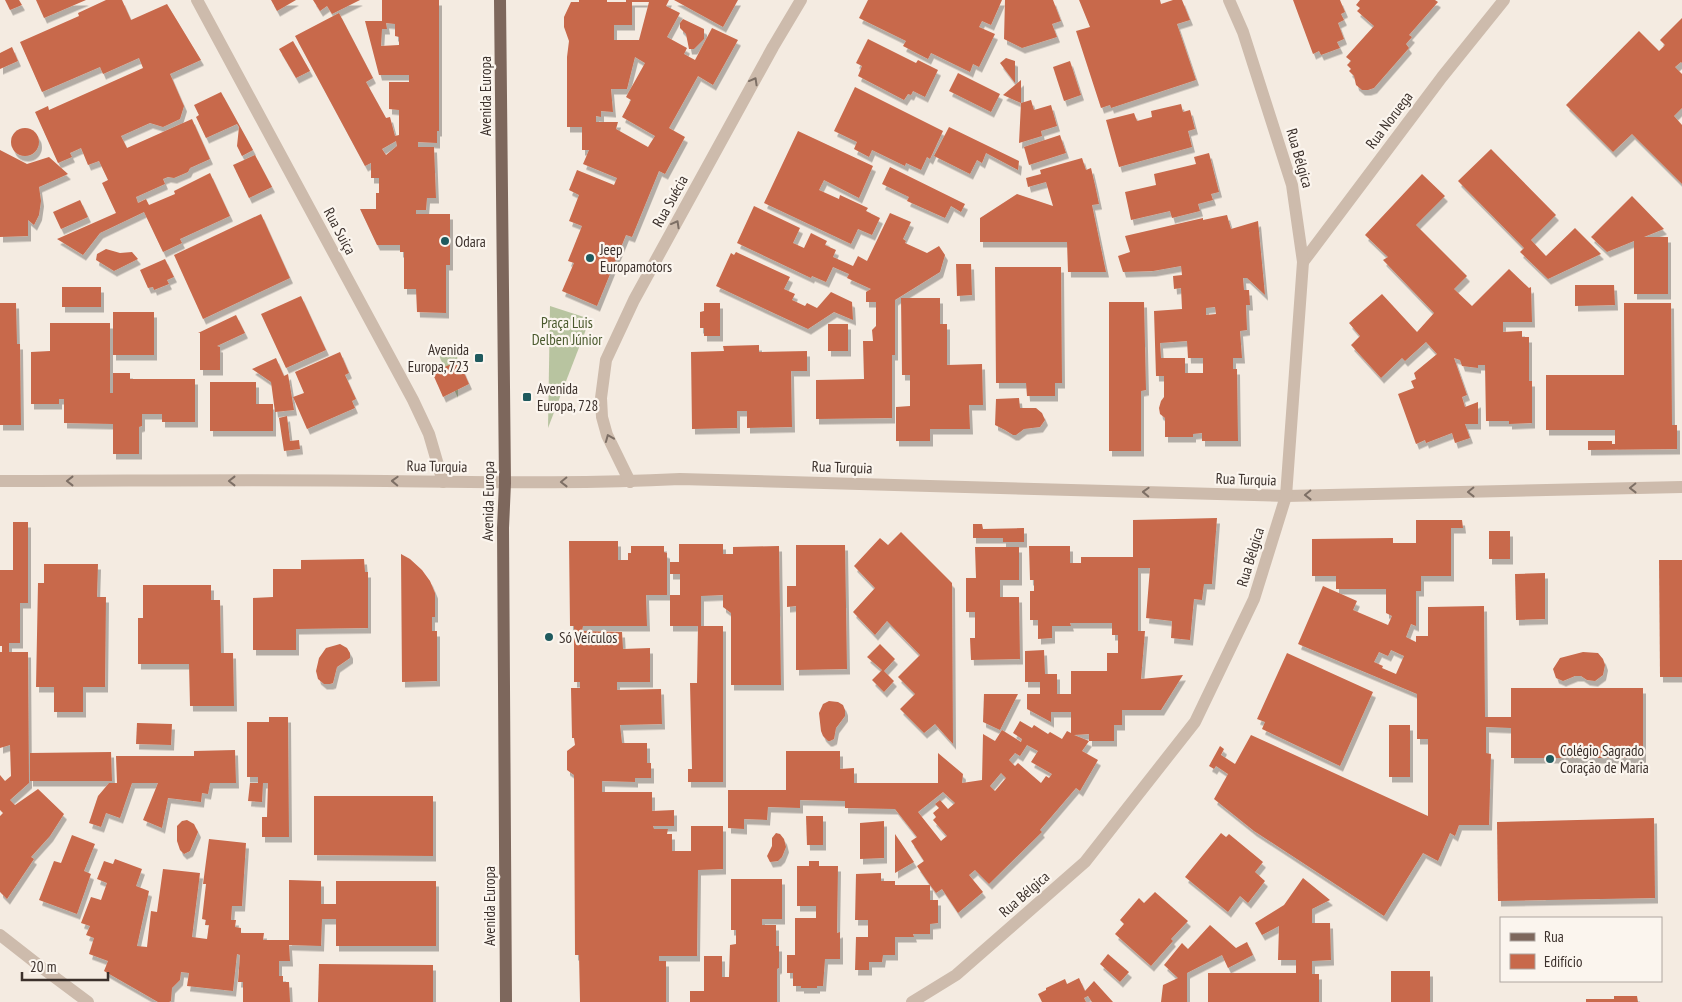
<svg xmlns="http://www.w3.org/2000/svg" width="1682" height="1002" viewBox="0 0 1682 1002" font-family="'PT Sans Narrow',sans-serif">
	<defs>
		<filter id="shadow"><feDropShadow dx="3" dy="5.5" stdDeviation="0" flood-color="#0004"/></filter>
	</defs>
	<rect width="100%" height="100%" fill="#f4ebe1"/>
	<!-- green -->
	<g fill="#b8c4a0">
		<path d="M550,306L590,319L548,428Z"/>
		<path d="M457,345L458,398L437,351Z"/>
	</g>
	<!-- building -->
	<g fill="#c8694b" fill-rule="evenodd" filter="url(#shadow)">
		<path d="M5,0H19L22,5L10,10Z"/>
		<path d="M36,0H86L44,18Z"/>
		<path d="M106,0H122L131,20L167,4L201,60L170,74L184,106L180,119L163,127L150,123L121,136L127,148L192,119L210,159L190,168L188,172L174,178L168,177L163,179L165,184L136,197L138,203L146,199L149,205L175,194L174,191L210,173L230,216L180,239L182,243L163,252L144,212L100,233L83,255L57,239L116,213L102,183L108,180L99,161L88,165L81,148L70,153L72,157L58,163L35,112L48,106L49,110L143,68L139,58L103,74L100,67L42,92L20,42L79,16L78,13Z"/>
		<path d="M271,0H296L277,11Z"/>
		<path d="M313,0H360L332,14L327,6L320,11Z"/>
		<path d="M382,0H439V131H437V143L418,142V147H434L436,198H427L426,210H416V214H450V265H446V313L417,312L416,289H404V252H400V245H377L360,209H376V193H379V178H371V163L365,166L295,36L339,13L373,78L366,82L386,118L390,117L395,136L399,135V110L389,109V82H409V75H379L365,21H382ZM386,23L395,24V36L399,37V45L381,46L382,29H387ZM396,141L397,146L386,155L382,149Z"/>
		<path d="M579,0H607V2H626V0H669L666,6L680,13L667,37L687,48L684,54L695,60L712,28L738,40L713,85L698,76L669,128L685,137L665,174L659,171L632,237L626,235L597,306L562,291L574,263L568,261L582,226L569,221L579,195L569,190L577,170L614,185L617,178L583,164L589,150H582V127H567V57L569,41L564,27V17L571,2H579ZM632,2H649L639,40H614V25H632ZM635,57L645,63L626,97L631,100L622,117L655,136L648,147L616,129L618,122H596V116L601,117V111L613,112L611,89H627Z"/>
		<path d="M674,0H738L723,27Z"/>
		<path d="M868,0H1002L991,25L982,21L979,27L995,34L979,67L973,64L970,72L931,53L928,59L903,46L906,41L859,18Z"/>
		<path d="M1005,0H1053L1061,21L1052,24L1057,37L1022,48L1004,39Z"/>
		<path d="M1079,0H1160L1161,4L1173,0H1182L1190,20L1177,24L1196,80L1111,108L1110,105L1101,108L1076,31L1090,27Z"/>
		<path d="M1293,0H1340L1345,12L1341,14L1344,20L1338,23L1344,39L1337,42L1340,48L1321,55L1319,51L1313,54Z"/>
		<path d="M1360,0H1435L1438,2L1409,35L1412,37L1406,44L1409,48L1374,88L1368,90H1362L1356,85L1354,76L1349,71L1351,69L1347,65L1351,61L1346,57L1374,26L1357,11L1360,8L1356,5Z"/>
		<path d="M1682,18V63L1681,62L1675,67L1682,74V108L1674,116L1682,125V184L1632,134L1613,152L1566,105L1639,31L1659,51L1665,45L1660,40Z"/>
		<path d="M683,19L704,29V39L694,49H689L686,34L680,28V23Z"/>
		<path d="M868,39L916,63L918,60L938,70L925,97L913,91L911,95L908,94L904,100L858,76L862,66L856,63Z"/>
		<path d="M293,41L310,71L296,78L279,49Z"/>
		<path d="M12,47L18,61L0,69V53Z"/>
		<path d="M1006,58L1015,61V83L1000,63Z"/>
		<path d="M1070,61L1081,95L1064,101L1053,67Z"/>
		<path d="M958,73L1000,94L991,112L949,91Z"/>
		<path d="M1021,80V103L1003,95Z"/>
		<path d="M855,87L943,131L930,159L927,157L921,170L906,163L905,166L872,150L869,157L854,149L857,142L834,131Z"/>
		<path d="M221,92L253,150L242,156L237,146L239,127L237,124L206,138L196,117L199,115L194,105Z"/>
		<path d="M1031,100L1034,110L1051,105L1057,126L1041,131L1042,136L1019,143L1021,103Z"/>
		<path d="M1181,104L1183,112L1190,110L1195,129L1188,131L1192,147L1119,167L1106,120L1134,113L1137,121L1152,117L1151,111Z"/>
		<path d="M949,127L1019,161L1018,170L986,153L982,163L977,160L970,174L934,156Z"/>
		<circle cx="25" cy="142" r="14"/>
		<path d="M798,131L873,166L859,198L824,180L819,190L839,199L840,195L868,208L866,211L880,218L872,235L858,229L851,244L764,203Z"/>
		<path d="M1060,135L1066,153L1029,165L1024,147Z"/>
		<path d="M1491,149L1556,215L1531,240L1546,256L1575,228L1601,254L1548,279L1520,252L1524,248L1458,181Z"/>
		<path d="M0,150L27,164L49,157L68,174L39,187L41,201L39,215L34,225L28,220V236L0,237Z"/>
		<path d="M1209,153L1219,192L1211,194L1213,200L1198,204L1200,211L1172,218L1170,211L1131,220L1125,192L1156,185L1154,174L1196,164L1194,157Z"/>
		<path d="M255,155L272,187L249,198L233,165Z"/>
		<path d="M1082,158L1086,170L1091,168L1095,185L1099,204L1092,205L1106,272H1068L1067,242H980V218L1017,194L1053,206L1046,182L1028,187L1026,178L1041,174L1040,170Z"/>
		<path d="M890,167L965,204L961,212L951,206L945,218L907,201L909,197L882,184Z"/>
		<path d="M1422,174L1445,196L1416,225L1467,276L1454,289L1472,306L1509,269L1529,288L1531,287L1532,322H1503V332L1522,331V337H1529V381H1532V423L1509,424V421H1486L1485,365H1478V368L1462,366L1460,360L1454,358L1467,395L1462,397L1465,407L1478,402V424H1465L1470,438L1455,443L1452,433L1426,443L1425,440L1416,444L1398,394L1414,388L1411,381L1416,379L1414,373L1437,354L1426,342L1405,361L1402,358L1381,378L1351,345L1360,336L1349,323L1382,294L1417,332L1434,313L1383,260L1388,257L1365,235Z"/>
		<path d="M1632,196L1664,229L1644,237H1668V294H1634V241L1607,252L1591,237Z"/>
		<path d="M80,200L88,217L61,229L53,212Z"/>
		<path d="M754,206L800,228L793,243L804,248L811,233L827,241L825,245L836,250L833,257L853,266L858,256L867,261L890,213L911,222L903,239L906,241L905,243L927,253L939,246L945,255L940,272L895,300V355H892V418L816,419V380L864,379L863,341H873L872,330L876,326V302H866V292L871,289L847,278L849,274L833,267L826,282L812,276L811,278L737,243Z"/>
		<path d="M261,214L290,278L203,319L174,255Z"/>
		<path d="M1227,215L1231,229L1258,221L1265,295L1247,278H1243L1244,290H1249L1250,305H1246L1247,330L1240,331L1242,358H1233V369H1237L1238,441H1202V433L1193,434V437H1165V418L1160,414L1159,408L1161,401L1164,397V376H1156L1154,311L1182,309L1181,288L1174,289L1173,276L1182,275L1181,266L1153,271L1123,272L1118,256L1130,252L1125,236L1203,218V220ZM1215,307L1216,314L1206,315V308ZM1187,341L1188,358H1203V373H1185V358H1161L1160,343Z"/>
		<path d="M106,249L120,253L132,252L138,259L114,271L96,260L97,254Z"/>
		<path d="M736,252L790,277L784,289L795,294L792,300L805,306L807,303L817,308L831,292L852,302L853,320L834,312L808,329L716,286L731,253L734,255Z"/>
		<path d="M165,259L174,277L167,280L169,284L154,290L153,287L148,288L140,270Z"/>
		<path d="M956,264H971L972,295L957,296Z"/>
		<path d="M995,267H1061L1062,383H1055V396H1027L1026,383H996Z"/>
		<path d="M1575,285H1614L1615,305L1575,306Z"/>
		<rect x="62" y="287" width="39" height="20"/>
		<path d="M301,296L326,350L286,368L261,314Z"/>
		<path d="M901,298H940V324H947V365L982,364L983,405H969L970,429H930V441H896V407L910,406V375H902Z"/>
		<path d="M1109,302H1144L1146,390L1141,391V451H1109Z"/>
		<path d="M0,303H16L17,344H20L21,425H0Z"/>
		<path d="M704,303H720V336H704V328H700V312L704,311Z"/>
		<path d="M1624,303H1671L1672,425H1677V449L1588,450V441H1612V444H1615V430H1546V375H1624Z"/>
		<rect x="113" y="312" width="41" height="43"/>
		<path d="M236,315L245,333L217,346L220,347V370H200V333H198Z"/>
		<path d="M50,323H110V393H113V373H130V379H195V422H162V414H142V426L139,427V454H113V424L64,423V399H59V404H31V352L50,351Z"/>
		<rect x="828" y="324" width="20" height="27"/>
		<path d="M759,345V352L807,351V371H791L792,427L747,428V411H737V428L692,429L691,352L724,351L723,346Z"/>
		<path d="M340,352L349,373L345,375L356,399L352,401L355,408L307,429L293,397L304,393L295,372Z"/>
		<path d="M276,358L284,376L288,374L294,410L275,412L271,382L252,369Z"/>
		<path d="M459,361L469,384L443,397L432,372Z"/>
		<path d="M210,382H256V404H273V431H210Z"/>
		<path d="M1019,398L1020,408H1036L1042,413L1045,420L1040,427L1024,429L1016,435H1013L1005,430L995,425L996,399Z"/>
		<path d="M287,416L290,441L299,440L300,449L284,451L279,418Z"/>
		<path d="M1217,518L1212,584H1204L1202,600L1194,599L1190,640L1171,638L1172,621L1146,618L1150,568H1138V631H1145L1141,679L1183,675L1161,710H1122V725H1114V741H1089V734L1074,735L1089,741L1082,751L1098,760L1080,791L1076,788L1040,830L1042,832L989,884L975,870L969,875L983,892L958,913L942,889L936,893L930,885V900H938V923L930,924V934H913L914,937H895V955H883L882,962H869V970H855L856,937H868V920H855L856,874L881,873V881H895V885H930L917,866L924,861L911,841L917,837L895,809L845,808V801L800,800V808L768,807L767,820L744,819V829L728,828V790H786V751H840V769L854,768V783H938V753L963,774L962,783L982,780L983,734L995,741L1002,730L1021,742L1022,739L1013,733L1020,721L1032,728L1034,725L1048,734L1050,732L1062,739L1067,731L1071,733V712H1051V722L1027,709V694H1040V682H1025V651L1044,650L1045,674H1057V694H1071V671H1107V653H1118V635H1112V623H1070L1071,626H1052V638L1038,639V620H1030V591H1034V580H1030L1029,546H1070V563H1081V557H1133V520ZM1027,745L1038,751L1031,762L1052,774L1049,778L1046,776L1041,783L1018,763L1015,766L1009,760L1015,753L1020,756ZM1001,773L1006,778L995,791L990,786ZM943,792L955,803L948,809L940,800L935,804L939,808L933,813L936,817L933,820L947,836L941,841L918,812Z"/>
		<path d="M1416,520H1462L1463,528H1451V576H1421V591H1416V626L1411,624L1406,637L1416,642V636H1428V607L1484,606L1485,717H1511V688H1643V758H1511V728L1486,727V753L1491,754L1489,825H1459L1455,836L1450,833L1438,861L1423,853L1384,916L1254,831L1214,799L1228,774L1216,766L1214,769L1209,766L1220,746L1224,749L1221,755L1235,764L1251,735L1428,816V739H1417V694L1298,644L1323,586L1357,601L1353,610L1388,625L1392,616L1386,613V589H1336V576H1312V539L1393,538V543H1416ZM1391,650L1404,656L1396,674L1382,668L1383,666L1374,662L1379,652L1388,656Z"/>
		<path d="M13,522H28V603H20V643H9V652H28L29,783L10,800L15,805L38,789L64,814L50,836L31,857L34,859L7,899L0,892V816L3,813L0,810V775L5,781L11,776L10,745L0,748V652H2V646H0V570H13Z"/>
		<path d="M973,524H982L983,529L1024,528V542H1003V538H973Z"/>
		<rect x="1489" y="531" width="21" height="28"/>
		<path d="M901,532L952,583L953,744L935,724L924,733L900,709L915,694L898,677L920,655L887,621L875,635L853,612L875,588L854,566L880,538L888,545Z"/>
		<path d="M569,541H618V560H628V553H631V546H664V552L667,553V595H646L647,626H583L582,631L622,632L623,649L650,648V682H617V690L661,689L662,724L620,725L622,743H647V763H651V778H635V782L602,781V792H652V811L674,810V826H653L654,829H668L667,834H672V851H691V826H723V869L698,870L697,956H659V961H666V1002H580L579,955H575L574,775L567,770V751L575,745L574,738H572L571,688H580V682H574V626H570Z"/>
		<path d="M679,544H723V554H733V547L779,546L781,685H731V613L723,607V595L701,596V626H723V782H688V769H692L690,683H697L698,626H670V595H680V574H670V562H679Z"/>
		<path d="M796,545H845L847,669L796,670V606L787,607V586H796Z"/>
		<path d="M975,547H1019V580H1000V597H1019L1020,659L971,660L970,638H975V612H966V578H976Z"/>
		<path d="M401,554L410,559L422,570L430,581L435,593V617H432V631H437V681L402,682Z"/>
		<path d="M364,559L365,572H368V628L296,629V650H253V598L273,597V569H301V560Z"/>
		<path d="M1659,560H1682V677H1660Z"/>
		<path d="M44,564H98L97,597H106L105,687H83V712H54V687H36L38,583H44Z"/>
		<path d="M1545,573V619L1516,620L1515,574Z"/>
		<path d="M143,585H211V600H220L221,653H233L234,706H190L189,664H138V618H143Z"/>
		<path d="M340,644L347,648L350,653V658L337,667L333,683L330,684H324L318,679L316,671L319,658L326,648Z"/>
		<path d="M880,644L895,659L884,671L894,681L884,692L872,680L882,670L867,657Z"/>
		<path d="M1583,652L1598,653L1603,659L1605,665L1603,675L1595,681L1587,680L1581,676H1575L1563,681L1556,678L1553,669L1560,658Z"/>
		<path d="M1287,653L1373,692L1340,766L1262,729L1265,722L1257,719Z"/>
		<path d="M984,694H1018L1000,730L983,722Z"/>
		<path d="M829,701L838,702L843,705L845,710V716L836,728L834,739L830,741H828L823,736L821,731L819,713L823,704Z"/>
		<path d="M269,717H288L289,837H262V817H267L268,783H263L262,802L248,801L250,783H258V777H247V722H269Z"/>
		<path d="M137,723L172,724L171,745L136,744Z"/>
		<rect x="1389" y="725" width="21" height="52"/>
		<path d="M235,750L236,783H210L208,794L202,793L201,802L168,798L162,828L143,820L158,783H132L120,818L106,813L101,827L89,823L98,796L109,783H117L116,756H194V751Z"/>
		<path d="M111,752L112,781H30V753Z"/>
		<path d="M314,796H433V856L314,855Z"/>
		<path d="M806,816H823V845H807Z"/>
		<path d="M1654,818L1655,898L1498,901L1497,822Z"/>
		<path d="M187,820L194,824L198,832L190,851L184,854L180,850L177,841V826L182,821Z"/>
		<path d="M884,821V858L860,859V823Z"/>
		<path d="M776,833L780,834L784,839L786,847L782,857L778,861L770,862L767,856L772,846V838Z"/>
		<path d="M1221,833L1226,837L1229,834L1263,862L1255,872L1265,881L1248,903L1240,896L1228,912L1185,877Z"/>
		<path d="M895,834L914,862L895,873Z"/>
		<path d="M72,835L95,844L84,871L91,874L77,914L39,900L54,861L61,863Z"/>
		<path d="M209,839L246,843L242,906H232L231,920H236L235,927L241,928V933H264L263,940H289V880L321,881V904H336V881H436V946H336V919H322L321,946L289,945L290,961H279V976H283V982H289L290,1002H243V982H238L240,955L237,954L233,991L187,986L189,973L181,972L180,980L172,988L171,1001L169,1002H158L104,971L108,961L89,954L94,938L86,935L90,926L81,923L91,897L101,900L107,883L97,879L104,861L113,864L115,859L142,869L136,886L149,891L137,946L147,947L151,911L157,912L163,869L200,873L192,937L207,939L209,925H205L206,920L202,919L206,884H203Z"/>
		<path d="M809,861H819V866H838L837,933L840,932V959H825L823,986H817V988H801V986H793V973H787V955H795V918H816V906H797V866H809Z"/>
		<path d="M1303,878L1330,900L1312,909V923H1330L1331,960L1312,961V974H1319V1002H1208V973H1296V960H1278L1279,926L1262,935L1255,923L1284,905Z"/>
		<path d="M731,879H782V919H762V925H776V946H779V968L777,969V1002H690V991H704V956H722V977H729L730,945L736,944V930H731Z"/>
		<path d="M1155,892L1188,921L1171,939L1173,941L1151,966L1115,934L1124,924L1120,920L1139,898L1144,903Z"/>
		<path d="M1210,925L1236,948L1247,942L1253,955L1228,968L1222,955L1187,973V1002H1161L1163,985L1178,978L1164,965L1182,943L1188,949Z"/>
		<path d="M1108,954L1129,972L1120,982L1100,964Z"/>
		<path d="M319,964L433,965V1002H318Z"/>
		<rect x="1391" y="971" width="39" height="31"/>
		<path d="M1079,978L1085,991L1094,981L1113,1002H1092L1088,996L1084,998L1086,1002H1042L1038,994L1046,990V988L1065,979L1067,984Z"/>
		<path d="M1614,996H1637L1638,1002H1586V999H1614Z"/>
	</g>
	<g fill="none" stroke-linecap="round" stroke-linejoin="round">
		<!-- minor -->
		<g stroke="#cdbbac" stroke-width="12">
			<path d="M197,0L413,400L429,434L443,482"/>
			<path d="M1303,262L1442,77L1504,0"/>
			<path d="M0,481C128,481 257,479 386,481C484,482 582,484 680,479L1286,496L1682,487"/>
			<path d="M630,482L607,435L602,417L601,398L606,360L634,300L773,47L801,0"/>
			<path d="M0,935L41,967L88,1002"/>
			<path d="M912,1002L956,975L1085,862L1195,722L1254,599L1286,496L1303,262L1292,185L1243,32L1229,0"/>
		</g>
		<!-- major -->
		<path stroke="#7d675c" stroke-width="12" d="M500,0L505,483L503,528L506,1002"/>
	</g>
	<!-- one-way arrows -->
	<defs><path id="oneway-chevron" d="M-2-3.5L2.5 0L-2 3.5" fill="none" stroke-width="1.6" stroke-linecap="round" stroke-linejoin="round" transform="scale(1.25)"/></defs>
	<g stroke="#7d6f65">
		<use href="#oneway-chevron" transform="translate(754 81) rotate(-61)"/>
		<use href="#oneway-chevron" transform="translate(676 224) rotate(-61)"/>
		<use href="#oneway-chevron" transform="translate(609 438) rotate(-112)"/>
		<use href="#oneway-chevron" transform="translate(70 481) rotate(180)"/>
		<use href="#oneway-chevron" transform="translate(232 481) rotate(180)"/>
		<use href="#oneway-chevron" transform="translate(395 481) rotate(-178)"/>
		<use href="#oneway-chevron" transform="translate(564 482) rotate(179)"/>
		<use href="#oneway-chevron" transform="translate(1633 488) rotate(179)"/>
		<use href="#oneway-chevron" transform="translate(1146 492) rotate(-178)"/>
		<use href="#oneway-chevron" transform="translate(1471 492) rotate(179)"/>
		<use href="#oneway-chevron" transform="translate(1308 495) rotate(179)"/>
	</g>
	<!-- markers -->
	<g fill="#1f5a5e" stroke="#fbf5ee" stroke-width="2">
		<circle cx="445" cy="241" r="5"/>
		<circle cx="590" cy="258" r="5"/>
		<rect x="474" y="353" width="10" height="10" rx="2.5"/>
		<rect x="522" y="392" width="10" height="10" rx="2.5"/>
		<circle cx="549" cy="637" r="5"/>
		<circle cx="1550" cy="759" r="5"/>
	</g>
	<g text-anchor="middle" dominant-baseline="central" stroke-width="4.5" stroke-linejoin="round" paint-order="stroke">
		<!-- street labels -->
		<g font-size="15" fill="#3b302b" stroke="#fbf5ee">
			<text transform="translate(485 96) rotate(-90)">Avenida Europa</text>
			<text transform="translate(1389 120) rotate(-53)">Rua Noruega</text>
			<text transform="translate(1300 158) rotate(74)">Rua Bélgica</text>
			<text transform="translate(670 201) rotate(-61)">Rua Suécia</text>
			<text transform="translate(340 231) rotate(62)">Rua Suiça</text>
			<text transform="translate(437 466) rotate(1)">Rua Turquia</text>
			<text transform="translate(842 467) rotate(2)">Rua Turquia</text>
			<text transform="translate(1246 479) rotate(2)">Rua Turquia</text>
			<text transform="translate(488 501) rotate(-89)">Avenida Europa</text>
			<text transform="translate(1250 557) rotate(-73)">Rua Bélgica</text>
			<text transform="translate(1024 894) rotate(-41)">Rua Bélgica</text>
			<text transform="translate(489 906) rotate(-90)">Avenida Europa</text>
		</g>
		<!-- poi labels -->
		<g font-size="15" fill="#3b302b" stroke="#fbf5ee" text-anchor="start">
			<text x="455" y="241">Odara</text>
			<text x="600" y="249">Jeep<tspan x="600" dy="17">Europamotors</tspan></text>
			<text x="469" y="349" text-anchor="end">Avenida<tspan x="469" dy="17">Europa, 723</tspan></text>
			<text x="537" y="388">Avenida<tspan x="537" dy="17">Europa, 728</tspan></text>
			<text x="559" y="637">Só Veículos</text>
			<text x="1560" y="750">Colégio Sagrado<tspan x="1560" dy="17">Coração de Maria</tspan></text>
		</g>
		<!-- park labels -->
		<g font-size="15" fill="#4a5a2e" stroke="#fbf5ee">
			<text x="567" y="322">Praça Luis<tspan x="567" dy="17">Delben Júnior</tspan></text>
		</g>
	</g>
	<!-- legend -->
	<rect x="1500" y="917" width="162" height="65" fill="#fbf5ee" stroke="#aea6a0"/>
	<rect x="1510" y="933" width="25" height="8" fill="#7d675c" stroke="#aea6a0"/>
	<text x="1544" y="942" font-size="15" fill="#3b302b">Rua</text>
	<rect x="1510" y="954" width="25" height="15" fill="#c8694b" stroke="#aea6a0"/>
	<text x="1544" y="967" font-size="15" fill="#3b302b">Edifício</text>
	<!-- scale -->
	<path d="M22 972v8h86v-8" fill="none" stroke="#3b302b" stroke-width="2.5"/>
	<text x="30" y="972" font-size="15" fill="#3b302b" stroke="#fbf5ee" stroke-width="4" paint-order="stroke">20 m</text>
</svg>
